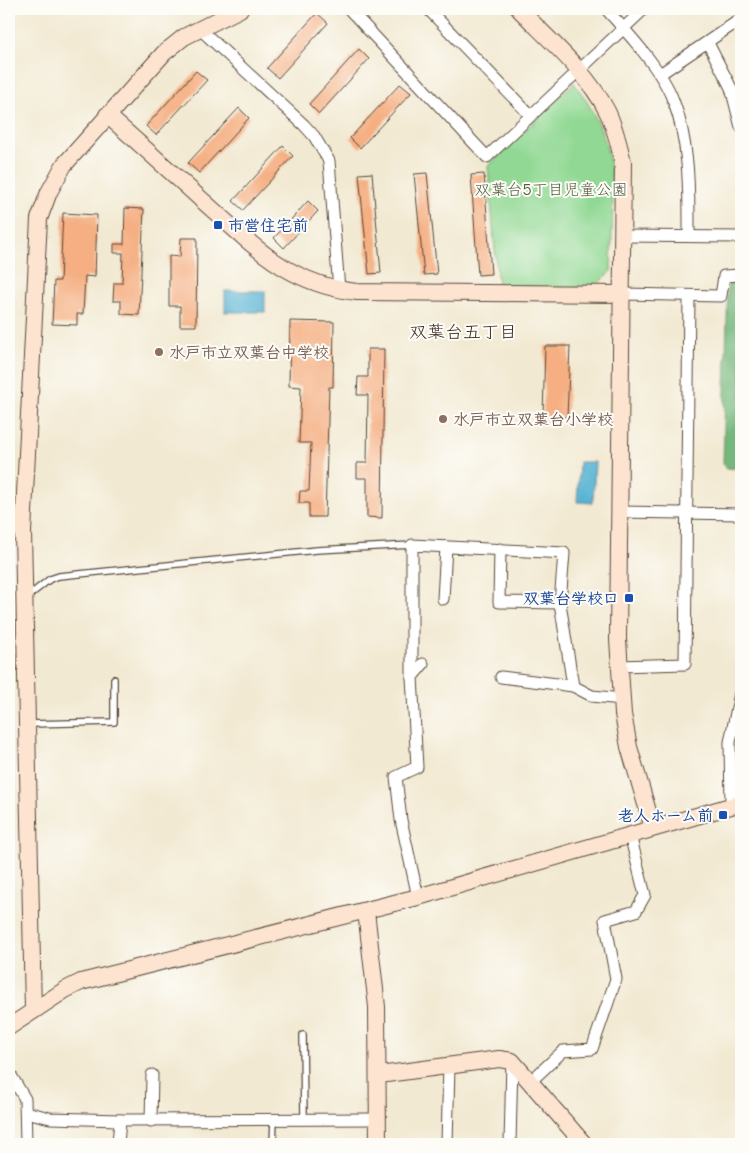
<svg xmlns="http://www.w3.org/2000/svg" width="750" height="1153" viewBox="0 0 750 1153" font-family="Delius,'Klee One',sans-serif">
	<rect width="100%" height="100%" fill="#fdfcf7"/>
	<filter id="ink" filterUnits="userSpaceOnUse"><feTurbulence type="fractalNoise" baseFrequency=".02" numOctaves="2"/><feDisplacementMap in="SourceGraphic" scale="10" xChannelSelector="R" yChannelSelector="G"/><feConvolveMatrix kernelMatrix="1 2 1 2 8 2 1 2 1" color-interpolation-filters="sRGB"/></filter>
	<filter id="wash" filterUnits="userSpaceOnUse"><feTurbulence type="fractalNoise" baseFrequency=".0096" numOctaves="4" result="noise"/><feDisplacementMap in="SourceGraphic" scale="20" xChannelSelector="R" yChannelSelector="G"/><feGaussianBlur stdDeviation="1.12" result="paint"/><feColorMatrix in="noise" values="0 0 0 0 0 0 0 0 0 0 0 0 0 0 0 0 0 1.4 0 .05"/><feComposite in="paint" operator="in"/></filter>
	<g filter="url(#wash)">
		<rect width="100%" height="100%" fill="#f2e9d2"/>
		<!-- green -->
		<path fill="#90d893" stroke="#668158" d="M574,83C623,147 612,196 611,271L594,288L498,287L488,166Z"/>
		<!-- forest -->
		<path fill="#74b87d" stroke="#58714e" d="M731,279H741V469L727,468L723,464L728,282Z"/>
		<!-- water -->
		<g fill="#55b2d3" stroke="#486e78">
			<rect x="225" y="291" width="40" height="21"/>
			<path d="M579,462H595L593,503L577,502Z"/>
		</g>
		<g id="blocks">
			<!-- building -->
			<g fill="#f5af82">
				<path d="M317,13L328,23L278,78L267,68Z"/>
				<path d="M359,49L369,59L319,114L309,104Z"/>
				<path d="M196,71L207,80L156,135L146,126Z"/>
				<path d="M400,84L411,93L360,148L350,138Z"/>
				<path d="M239,108L249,118L199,173L188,163Z"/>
				<path d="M283,146L293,156L243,210L233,201Z"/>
				<path d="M372,173L381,273L369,274L359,174Z"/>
				<path d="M427,173L437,274L424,275L414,174Z"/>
				<path d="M484,174L491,274L478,275L471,175Z"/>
				<path d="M308,201L318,211L284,248L274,238Z"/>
				<path d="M125,208L144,209L139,315L121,314V301H113L114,283H122L123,253H114V244H124Z"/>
				<path d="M63,213L97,215L95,277L85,276L83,314H77V325L52,324L54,281H60Z"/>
				<path d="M181,238H197L196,326H180V306H169V256L180,257Z"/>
				<path d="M290,321L334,322L333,387H329L325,517H309V503H299L300,491H309L311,443H299L301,387L289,386Z"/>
				<path d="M545,346H570L567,417L543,416Z"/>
				<path d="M368,349H384L382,518L367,517V478H357V463H367L368,395H357L358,377H368Z"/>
			</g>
		</g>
	</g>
	<g filter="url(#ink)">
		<use href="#blocks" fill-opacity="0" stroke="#564739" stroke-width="1"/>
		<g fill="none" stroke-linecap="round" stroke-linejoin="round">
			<!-- lane casing -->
			<g stroke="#564739" stroke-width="8">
				<g id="lane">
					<path d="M27,597L50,579L59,576L317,550L412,545"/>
					<path d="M29,724L114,722V679"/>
					<path d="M303,1035L304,1120"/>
					<path d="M273,1144L274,1120"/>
				</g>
			</g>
			<!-- street casing -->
			<g stroke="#564739" stroke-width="13">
				<g id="street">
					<path d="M349,9L487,157L644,9"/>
					<path d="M428,9L530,115"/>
					<path d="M606,9C628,33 662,70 673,100C690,143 689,191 689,236"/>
					<path d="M200,29L304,125L314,136L329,161L339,290"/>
					<path d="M708,43L731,88L741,127"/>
					<path d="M660,74L741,19"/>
					<path d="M623,236L741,237"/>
					<path d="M623,294L721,296L724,276L741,275"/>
					<path d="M620,512L741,514"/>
					<path d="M500,549L499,602L560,603"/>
					<path d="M443,599L446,547"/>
					<path d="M619,666L685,664L689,296"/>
					<path d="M412,677V545L564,553L560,603L573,686L592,696L622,699"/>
					<path d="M501,677L573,686"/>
					<path d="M731,806L730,742L741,688"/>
					<path d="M418,897L401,820L396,777L417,767L412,677L423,664"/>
					<path d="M9,1072L25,1099L26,1144"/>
					<path d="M530,1082L563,1051L592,1049L616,979L605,920L636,911L645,895L630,835"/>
					<path d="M26,1112L50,1118L120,1120L379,1119"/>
					<path d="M151,1121L152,1075"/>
					<path d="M118,1144L120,1120"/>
					<path d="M447,1144L449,1066"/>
					<path d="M510,1144L512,1061"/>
				</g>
			</g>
			<!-- secondary casing -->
			<g stroke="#564739" stroke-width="18">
				<g id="secondary">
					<path d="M519,9C549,40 587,72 607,111C615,127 619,145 623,162L618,640L623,714L629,747L653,828"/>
					<path d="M107,115C139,143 171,172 203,201C253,245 287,284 357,292L623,294"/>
					<path d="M366,911L377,1007L378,1144"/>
					<path d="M33,1011L23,532L39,219L49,192L64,165L164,53L184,37L240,9"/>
					<path d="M9,1027L65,990L81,982L418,897L741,803"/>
					<path d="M379,1075L499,1059L512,1061L584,1144"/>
				</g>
			</g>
			<!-- lane -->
			<use href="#lane" stroke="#fff" stroke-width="5.5"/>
			<!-- street -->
			<use href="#street" stroke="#fff" stroke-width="11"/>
			<!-- secondary -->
			<use href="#secondary" stroke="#fde4d1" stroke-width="16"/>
		</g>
	</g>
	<!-- markers -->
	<g fill="#1a4fb4" stroke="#fdfcf7" stroke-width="2">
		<rect x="213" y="220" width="10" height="10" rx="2.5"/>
		<rect x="624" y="593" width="10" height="10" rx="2.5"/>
		<rect x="718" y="810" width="10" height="10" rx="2.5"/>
	</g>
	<g fill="#8d6e63" stroke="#fdfcf7" stroke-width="2">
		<circle cx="159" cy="352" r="5"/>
		<circle cx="443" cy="419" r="5"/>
	</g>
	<g text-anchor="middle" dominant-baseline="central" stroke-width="4" stroke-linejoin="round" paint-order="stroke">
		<!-- park labels -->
		<g font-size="16" fill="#545e41" stroke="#fdfcf7">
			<text x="551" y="189">双葉台5丁目児童公園</text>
		</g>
		<!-- transit labels -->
		<g font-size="16" font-weight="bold" fill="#164399" stroke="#fdfcf7" text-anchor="end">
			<text x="228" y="225" text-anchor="start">市営住宅前</text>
			<text x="619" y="598">双葉台学校口</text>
			<text x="713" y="815">老人ホーム前</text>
		</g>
		<!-- education labels -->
		<g font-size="16" font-weight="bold" fill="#785e54" stroke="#fdfcf7" text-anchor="start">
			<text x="169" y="352">水戸市立双葉台中学校</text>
			<text x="453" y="419">水戸市立双葉台小学校</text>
		</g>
		<!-- neighbourhood labels -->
		<g font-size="18" fill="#3b2a1e" stroke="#fdfcf7">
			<text x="463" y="331">双葉台五丁目</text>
		</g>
	</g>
	<!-- margin -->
	<rect width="750" height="1153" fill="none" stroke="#fdfcf7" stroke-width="30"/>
</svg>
